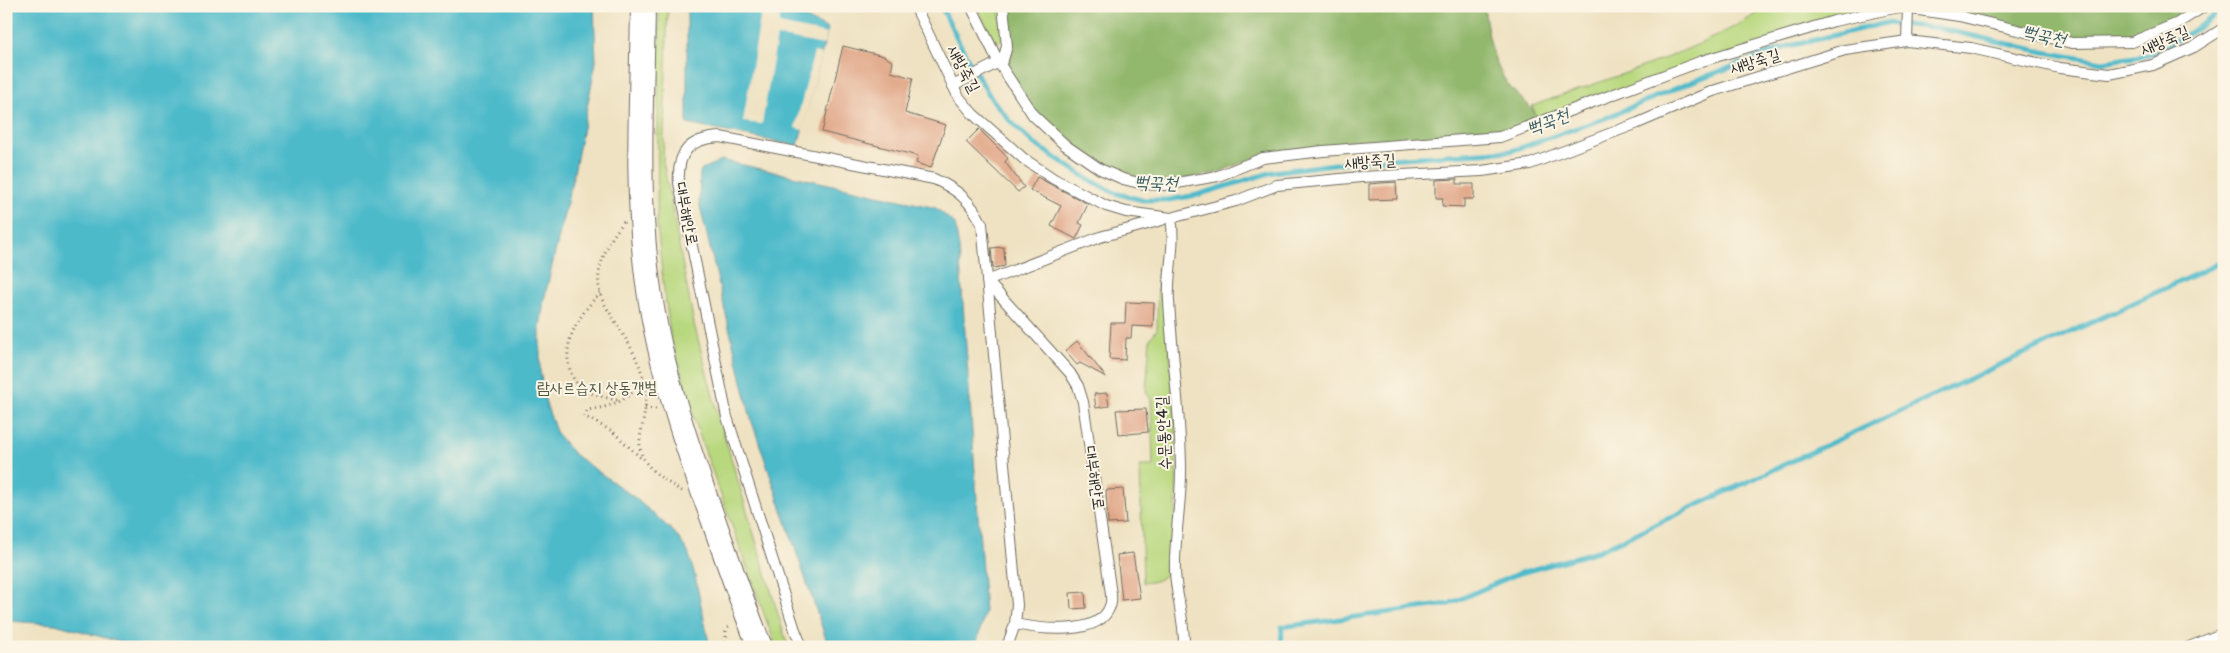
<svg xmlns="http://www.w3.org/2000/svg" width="2230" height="653" viewBox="0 0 2230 653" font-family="'Balsamiq Sans','Poor Story',sans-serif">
	<rect width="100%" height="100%" fill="#fcf5e5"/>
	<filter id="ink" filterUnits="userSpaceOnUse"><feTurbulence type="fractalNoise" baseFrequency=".02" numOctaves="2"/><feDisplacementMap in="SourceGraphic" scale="10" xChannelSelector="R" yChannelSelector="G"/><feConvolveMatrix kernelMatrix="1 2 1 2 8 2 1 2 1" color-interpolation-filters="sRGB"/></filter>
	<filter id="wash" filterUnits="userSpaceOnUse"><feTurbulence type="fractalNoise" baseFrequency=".0096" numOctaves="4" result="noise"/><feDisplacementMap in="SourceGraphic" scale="20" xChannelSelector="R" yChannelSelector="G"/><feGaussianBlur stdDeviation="1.12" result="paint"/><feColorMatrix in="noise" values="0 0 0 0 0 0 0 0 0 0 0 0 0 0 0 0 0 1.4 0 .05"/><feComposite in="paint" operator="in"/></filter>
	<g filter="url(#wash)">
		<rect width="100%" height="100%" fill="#efe2c2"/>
		<!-- green -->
		<g fill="#b8d87e" stroke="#728254">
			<path d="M659,6H668L663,161L694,324L718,415L788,647H776L700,437L671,339L663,282L657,224Z"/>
			<path d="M976,6H999L1002,40L1000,42L994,39Z"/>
			<path d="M1769,6H1887L1538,119L1532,106C1611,77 1698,53 1769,6Z"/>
			<path d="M1158,266L1164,281C1171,376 1185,474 1170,569C1163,580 1156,582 1143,583L1140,466H1153L1151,400L1146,391L1150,339L1157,329Z"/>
		</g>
		<!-- forest -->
		<g fill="#92b86d" stroke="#5e724c">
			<path d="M1006,6H1484C1488,34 1492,64 1510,87C1520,99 1530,103 1538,119L1499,133L1261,155L1216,173L1167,182H1143L1100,166L1068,143L1036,112L1005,64Z"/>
			<path d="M1918,6H2195L2174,21L2132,37L2074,40Z"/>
		</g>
		<!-- water -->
		<g fill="#4ebaca" stroke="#3c727a">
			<path d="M6,6H594L596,62L575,168L544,300L540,328V371L546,404L557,434L575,455L634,497L675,533L688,552L694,572L710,647H138L55,624L6,621Z"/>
			<path d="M687,6H783L828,29L798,146L687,124Z"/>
			<path d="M721,160L936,208L955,224L959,248L985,612L977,642L973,647H829L828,645L751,419L699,202L700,171Z"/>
		</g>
		<!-- pier -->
		<g fill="#efe2c2">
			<path d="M761,13L780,17L779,24L827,34L824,45L777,36L762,124L743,122Z"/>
			<path d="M814,52L822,54L803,130L795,128Z"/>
		</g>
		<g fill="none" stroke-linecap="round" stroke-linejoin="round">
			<!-- stream -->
			<g stroke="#4ebaca" stroke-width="5">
				<path d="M941,6L966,56L991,98L1010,121L1033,143L1088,179L1115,193L1142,200H1169L1197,195L1273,172L1357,161L1511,151L1603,119L1696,80L1789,46L1886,23L1938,28L2044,52L2103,62L2154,54L2199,27L2224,8"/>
				<path d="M1281,647L1282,627L1449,604L1517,574L1598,551L2224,261"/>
			</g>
		</g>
		<g id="blocks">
			<!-- building -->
			<g fill="#e0a586">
				<path d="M843,46L884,56L893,62L891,72L913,78L905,113L946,125L931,168L916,163L918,156L822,132Z"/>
				<path d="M979,129L1008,158L1005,162L1024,187L1018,192L966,142Z"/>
				<path d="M1037,177L1088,204L1079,223L1083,225L1076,239L1051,226L1061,206L1030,190Z"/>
				<path d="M1457,179V184H1474V199H1464V207L1442,206L1443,198H1436V180Z"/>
				<path d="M1396,182L1397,199L1369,200V184Z"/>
				<path d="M1004,247L1005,266L993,268L991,248Z"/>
				<path d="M1126,302L1154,303L1153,327L1132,326L1131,338H1126L1125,360L1109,359L1111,323H1125Z"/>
				<path d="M1077,341L1106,377L1080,363L1077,365L1065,351Z"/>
				<path d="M1107,393L1109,406L1096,408L1094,394Z"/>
				<path d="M1146,409L1148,432L1119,435L1116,410Z"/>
				<path d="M1123,489L1126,523L1108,524L1106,490Z"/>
				<path d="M1133,553L1140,598L1122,600L1117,555Z"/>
				<path d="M1085,592L1086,608L1071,609L1070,593Z"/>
			</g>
		</g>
	</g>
	<g filter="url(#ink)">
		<use href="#blocks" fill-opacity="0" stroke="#706b60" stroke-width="1"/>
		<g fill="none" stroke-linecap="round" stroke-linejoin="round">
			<!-- service casing -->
			<g stroke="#706b60" stroke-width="12">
				<g id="service">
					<path d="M915,6L958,96L973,114L1024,159L1054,179L1106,206L1126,212L1171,218L1236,201L1277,185L1361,177L1482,171L1530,164L1638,123L1713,91L1845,50L1907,41L1971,48L2060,68L2109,74L2153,65L2194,47L2224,28"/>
					<path d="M971,6L999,63L1033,115L1065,145L1100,169L1123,179L1143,184L1165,185L1218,176L1263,158L1323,151L1500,137L1702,61L1834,21L1899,7L1959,16L2072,43L2132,42L2176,24L2205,6"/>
					<path d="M1907,41L1908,6"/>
					<path d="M953,86L1003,60L1007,46L1003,6"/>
					<path d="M1171,218C1176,246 1167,273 1169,301C1172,356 1180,410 1181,465C1182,501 1174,536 1175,571C1176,597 1185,621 1184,647"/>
					<path d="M1015,624C1039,629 1100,637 1110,606C1112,603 1111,597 1111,594L1083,402L1078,386L1070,373L987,281L1100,237L1162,220"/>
					<path d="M802,647L795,630L727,417L679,183C677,152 689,139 720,137L934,179C957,189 971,201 982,224L1017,605L1015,624L1007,647"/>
					<path d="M2189,647L2224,633"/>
				</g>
			</g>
			<!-- tertiary casing -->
			<g stroke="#706b60" stroke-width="26">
				<path id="tertiary" d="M643,6C642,93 636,181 646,267C656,355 683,436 713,519C728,562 743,605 760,647"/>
			</g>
			<!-- path -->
			<g stroke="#706b60" stroke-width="3" stroke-dasharray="1 4" stroke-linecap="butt">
				<path d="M624,222C608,240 594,269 600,293C603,304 611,314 616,323C627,340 638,358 643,378C657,433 608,449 682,491"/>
				<path d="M600,293C581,313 561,341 570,370C572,377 576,384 582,389C593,395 608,398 620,401"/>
				<path d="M643,376C633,400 611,407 587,410L584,416L612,431L643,460"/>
				<path d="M645,408L657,409"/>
				<path d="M726,647V631L730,623"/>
			</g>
			<!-- service -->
			<use href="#service" stroke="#fff" stroke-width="10"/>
			<!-- tertiary -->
			<use href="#tertiary" stroke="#fff" stroke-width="24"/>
		</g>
	</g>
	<g text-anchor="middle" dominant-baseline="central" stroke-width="4" stroke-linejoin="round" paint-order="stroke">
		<!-- street labels -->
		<g font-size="16" fill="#2b2b2b" stroke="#fcf5e5">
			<text transform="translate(2165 41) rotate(-23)">새방죽길</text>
			<text transform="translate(1755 62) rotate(-17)">새방죽길</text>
			<text transform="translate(963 69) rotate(62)">새방죽길</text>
			<text transform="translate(1370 162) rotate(-4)">새방죽길</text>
			<text transform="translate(686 214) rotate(79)">대부해안로</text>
			<text transform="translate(1164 433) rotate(-93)">수문통안4길</text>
			<text transform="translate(1094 478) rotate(82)">대부해안로</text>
		</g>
		<!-- park labels -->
		<g font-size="16" fill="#4e5640" stroke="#fcf5e5">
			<text x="597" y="388">람사르습지 상동갯벌</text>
		</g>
		<!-- water labels -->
		<g font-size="18" font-style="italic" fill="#375d63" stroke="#fcf5e5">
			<text transform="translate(2044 36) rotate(12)">뻑꾹천</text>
			<text transform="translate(1548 122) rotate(-21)">뻑꾹천</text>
			<text transform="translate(1156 183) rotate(2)">뻑꾹천</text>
		</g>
	</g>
	<!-- margin -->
	<rect width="2230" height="653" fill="none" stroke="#fcf5e5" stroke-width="25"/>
</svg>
